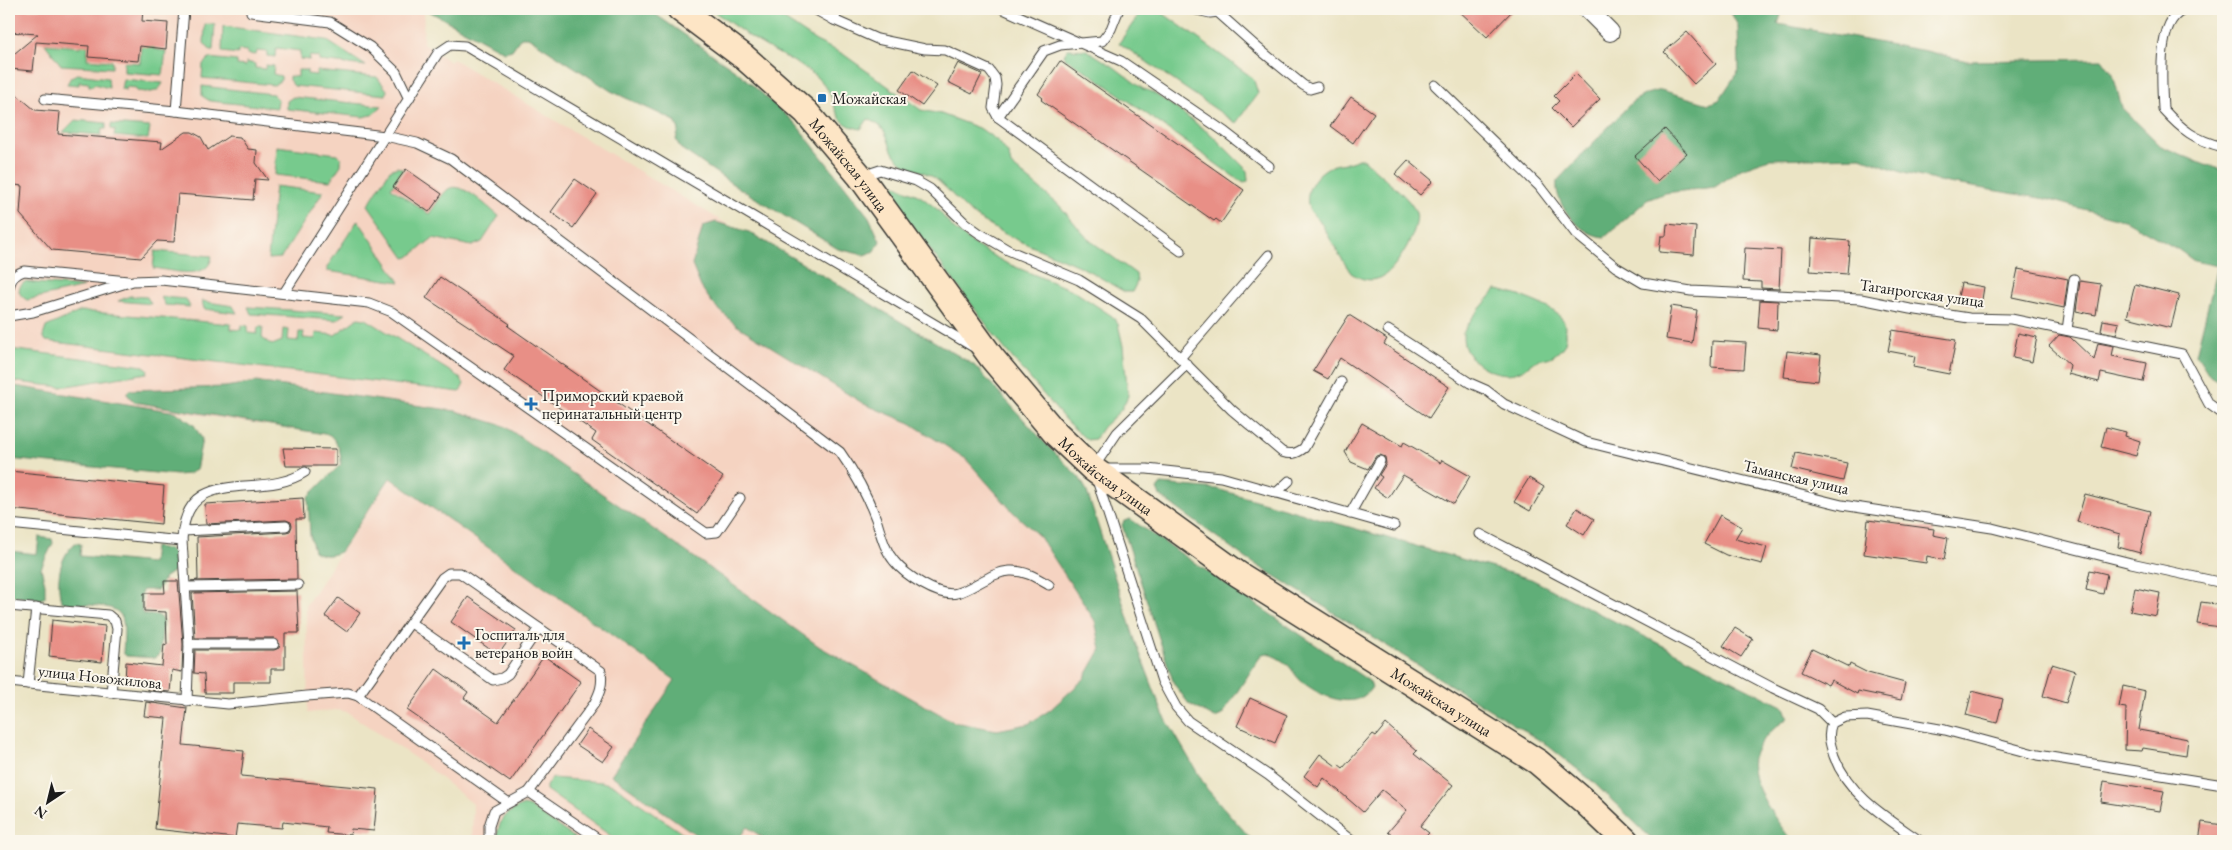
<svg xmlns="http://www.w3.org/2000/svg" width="2232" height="850" viewBox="0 0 2232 850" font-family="'EB Garamond',serif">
	<rect width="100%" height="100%" fill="#fbf7ec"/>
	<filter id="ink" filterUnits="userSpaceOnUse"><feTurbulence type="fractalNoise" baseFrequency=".02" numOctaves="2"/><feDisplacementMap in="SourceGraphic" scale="10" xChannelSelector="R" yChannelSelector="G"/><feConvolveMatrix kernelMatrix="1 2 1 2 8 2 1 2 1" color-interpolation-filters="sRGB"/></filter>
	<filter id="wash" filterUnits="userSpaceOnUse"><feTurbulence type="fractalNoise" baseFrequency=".0096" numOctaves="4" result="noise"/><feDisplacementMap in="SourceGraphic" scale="20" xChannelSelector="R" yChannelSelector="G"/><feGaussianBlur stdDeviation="1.12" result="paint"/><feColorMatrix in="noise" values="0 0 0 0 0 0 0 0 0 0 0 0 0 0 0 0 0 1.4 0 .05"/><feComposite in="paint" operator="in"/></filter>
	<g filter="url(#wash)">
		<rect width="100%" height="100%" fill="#ebe4c5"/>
		<!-- built -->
		<g fill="#f5d3c1">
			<path d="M9,9H424L423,43L450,62L453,59L732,227L1081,506L1158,737L1110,807L399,444L176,412L9,385Z"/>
			<path d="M390,478L675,681L611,775L705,841H472L473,804L422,763L347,712L336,710L308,713L306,605Z"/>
			<path d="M747,827L768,841H737Z"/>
		</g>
		<!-- green -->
		<g fill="#77ca8d" stroke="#4a7354">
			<path d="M710,9H768L816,41L843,54L921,110L941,114L981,129L999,142L1009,155L1011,165L1059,205L1088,239L1136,274L1137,282L1132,292H1125C1110,284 1096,274 1081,267C1046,251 1007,239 975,216C959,205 949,188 933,177C922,170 908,169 899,160C884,146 894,130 868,119L861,129C829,124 839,100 822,82C805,65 781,56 760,43C743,33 727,20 710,9Z"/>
			<path d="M1143,9H1157L1253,78L1258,93L1236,123L1119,43Z"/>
			<path d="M205,24L215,25L213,50H210L204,43Z"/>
			<path d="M223,26L326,40L366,66L319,61V57L310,56L309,60L300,59V51L276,48L275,57L267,56V52L257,51L256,55L247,54V51L238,50V54L222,52Z"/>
			<path d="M81,42L88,43L87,59L112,61V68L61,65L45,44L80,47Z"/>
			<path d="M141,45L154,46V49L166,51L163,75L124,72V62L140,63Z"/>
			<path d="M1068,49L1087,50L1114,67L1143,89L1150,91L1170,104L1213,136L1243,166L1247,171L1248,181L1244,183L1233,176L1091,74L1066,59L1064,55Z"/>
			<path d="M209,58L237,61V65L246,66V62L255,64V68L265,69L266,65L274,66L273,74L281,76V80L274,85L202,78L203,64Z"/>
			<path d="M298,70H307V74L316,75L317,71L377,77L387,90L386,95L294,86L289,80V76L298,77Z"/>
			<path d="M77,74L108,78L109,88L94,84L93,86H89V83L79,82V85L67,84L71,77Z"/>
			<path d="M123,79L163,83C157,95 148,92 136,91V88L126,87V90L121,89Z"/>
			<path d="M202,86L273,94L278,100L277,108L210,101L202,96Z"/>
			<path d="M293,97L382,106L372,115L363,117L287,109V101Z"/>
			<path d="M75,120L106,123V129H102L101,135L63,132Z"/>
			<path d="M111,124L150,127L148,139L114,136L115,130L111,129Z"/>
			<path d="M277,146L337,154L341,158V165L330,181L275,175Z"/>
			<path d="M1358,159H1363L1367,162C1380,176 1410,196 1416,213C1421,228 1395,272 1380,278C1369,282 1360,279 1351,273C1340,257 1331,240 1321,223C1317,218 1311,213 1309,208C1304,195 1312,179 1323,171C1335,161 1346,166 1358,159Z"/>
			<path d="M397,167L403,169L391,188L429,214C435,207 439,198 446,191C459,177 487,207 499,216L482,242L472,246L433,238L409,257L405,258L368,205L390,170Z"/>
			<path d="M895,185L920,196L937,209L954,229L976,246L1006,263L1074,291L1112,316L1118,324L1123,346L1128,396L1121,410L1103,427L1095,439L1087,440L1067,422L1004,348L894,201L891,188Z"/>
			<path d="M275,186L323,192L281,258L268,259Z"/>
			<path d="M358,220L400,282L327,271V267Z"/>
			<path d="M155,251L212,256C209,282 171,270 153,268Z"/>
			<path d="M25,282L84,287L27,300C18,295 16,288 25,282Z"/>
			<path d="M1496,290C1511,292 1558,307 1564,322C1565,324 1566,330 1566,333C1567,343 1562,350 1554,355C1549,359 1542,358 1536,361C1530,363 1526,369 1520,371C1502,380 1472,366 1465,348C1463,343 1463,337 1463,333L1472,318Z"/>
			<path d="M130,296L147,297L151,304L118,301Z"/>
			<path d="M161,297L186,299L190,307L165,305Z"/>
			<path d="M202,301L233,306L237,313L204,309Z"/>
			<path d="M248,307L346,314L336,320L251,314Z"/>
			<path d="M81,311L231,324V329L241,330L242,325L248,326V333L257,334L258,327H263L262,338L272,345L282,341L283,329L289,330L288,340L298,341L299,332H304L303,338L315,339L316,333L335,335L358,318L366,319L459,377L464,384L460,392L46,341L43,336L46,327Z"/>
			<path d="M9,349L144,366L148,369L147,373L61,387L9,381Z"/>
			<path d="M552,778L602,782L615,786L693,841H618L546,790V786Z"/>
			<path d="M524,805L530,807L575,838L572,841H497C497,822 505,812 524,805Z"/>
		</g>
		<!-- forest -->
		<g fill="#61ae78" stroke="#3e654a">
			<path d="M425,9H648L739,73L795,123L869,217L880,241L875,251L864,255L838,249L731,183L680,148L676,139L679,130L675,121L611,91L528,37H521L512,50L504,52Z"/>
			<path d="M1729,9H1783L1778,24L1926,51L1967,61L2102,59L2113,74L2122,108L2161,146L2205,165L2223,170V384L2210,376L2196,354L2218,266L2194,261L2179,250L2127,221L2046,199L1948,183L1904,173L1861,157L1769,159L1741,169L1715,187L1665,193L1647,200L1605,237C1580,236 1554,205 1557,181L1632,102L1646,94L1661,90L1709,104L1719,100L1739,70L1738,26Z"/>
			<path d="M716,222L749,232L974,365L1046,444L1079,477L1086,489L1135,640L1163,714L1207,789L1253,841H768L747,827L737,841H705L611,775L675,680L390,478L340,552C329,556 324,557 314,551L310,535L308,497L341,464C341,451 339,445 330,435L134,402L126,393L129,390L225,387L256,382L456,411L504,426L701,562L820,647L954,722L997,730L1028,724L1050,710L1084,679L1101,649L1095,621L1040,537L1013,512L966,459L910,423L864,404L736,325L713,304L701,287L692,265L703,226Z"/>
			<path d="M9,385L176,412L194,425L202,439L196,470L188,474L177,475L9,459Z"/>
			<path d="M1161,484L1217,489L1531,579L1784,707L1788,718C1775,727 1760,739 1754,755C1745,779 1778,823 1792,841H1654L1592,781L1547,745L1247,559L1160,496L1157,489Z"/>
			<path d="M1130,519L1369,681L1372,687C1356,714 1317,695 1300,680C1295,675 1292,669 1288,665C1282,660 1274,656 1268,653L1262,654L1222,715L1215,718L1189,704L1174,684L1122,525L1124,521Z"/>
			<path d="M39,537L52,539L53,543L41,568L45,584V597L42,599L9,596V551L37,554Z"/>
			<path d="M75,543L81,544L80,556L152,563L154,547L168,549L173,552L176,566L174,571L164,578L158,590H143L141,593L142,613L146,615H158L163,621L160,653L155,658L126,656L123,653C126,608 124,608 80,604C74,604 67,604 61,601C56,580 59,558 75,543Z"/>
		</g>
		<g id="blocks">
			<!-- building -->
			<g fill="#e88f86">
				<path d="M9,9H143L142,21L168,23L166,49L140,46L138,61L88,57L89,46L36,42L33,71L9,69V58L38,34L9,32Z"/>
				<path d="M1457,9H1514L1487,37Z"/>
				<path d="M1687,32L1716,64L1694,84L1664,52Z"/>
				<path d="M1060,61L1244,190L1221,223L1216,219L1214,221L1041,100L1043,98L1038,94Z"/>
				<path d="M958,63L982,74L972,94L948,82Z"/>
				<path d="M913,70L937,86L922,106L899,90Z"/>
				<path d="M1576,74L1600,99L1571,127L1552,108L1559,101L1554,96Z"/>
				<path d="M9,88L35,110L60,112L58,134L162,142L161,149L186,132H192L201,137L208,150L229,136L240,137L248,149L257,150L256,163L268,180L255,179L253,200L178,194L174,242L157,241L141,258L52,250L20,214L22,186L9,184Z"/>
				<path d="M1351,97L1374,113L1353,143L1330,126Z"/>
				<path d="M1665,129L1687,153L1657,181L1635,156Z"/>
				<path d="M1408,160L1433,181L1420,195L1395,174Z"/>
				<path d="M406,169L442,194L429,212L393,187Z"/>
				<path d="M575,179L597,194L573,228L551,212Z"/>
				<path d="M1667,224L1696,227L1694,255L1659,252L1661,236H1666Z"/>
				<path d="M1812,238L1850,241L1847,274L1810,271Z"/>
				<path d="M1745,248L1781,250L1779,289L1761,288V282L1743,281Z"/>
				<path d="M2018,269L2068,279L2064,308L2012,297Z"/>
				<path d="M440,277L510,324L508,326L723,477L697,514L592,440L596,433L504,370L514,356L426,298Z"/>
				<path d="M2080,281L2101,284L2096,315L2076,311Z"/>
				<path d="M1961,283L1984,287L1981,306L1957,301Z"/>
				<path d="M2135,284L2179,295L2171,328L2127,317Z"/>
				<path d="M1760,300L1778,301L1777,330L1758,328Z"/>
				<path d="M1671,306L1697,310L1692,343L1666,339Z"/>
				<path d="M1349,315L1387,339L1384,344L1449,387L1429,418L1340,358L1328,379L1313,371Z"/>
				<path d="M2103,320L2119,323L2116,334L2101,331Z"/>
				<path d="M1892,330L1956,340L1949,374L1913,367L1915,356L1888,351Z"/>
				<path d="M2018,333L2037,337L2032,362L2013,358Z"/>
				<path d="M2059,335L2070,337L2094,360L2098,343L2114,346L2112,356L2147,363L2143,382L2101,373L2099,382L2068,374L2070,365L2049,346Z"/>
				<path d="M1712,341L1746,343L1744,369L1711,367Z"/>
				<path d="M1787,351L1821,355L1818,381L1784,377Z"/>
				<path d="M1362,423L1402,446L1404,442L1440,463L1442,460L1470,476L1454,504L1403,475L1388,498L1374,488L1382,477L1379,475L1386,464L1385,457L1380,455L1376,456L1368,469L1351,462L1345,452Z"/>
				<path d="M2106,427L2126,432L2125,436L2140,441L2136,456L2101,447Z"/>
				<path d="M283,448L336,449V466H286Z"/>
				<path d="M1796,453L1847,463L1843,481L1792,469Z"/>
				<path d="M9,471L164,486L161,524L9,509Z"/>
				<path d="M1529,478L1544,487L1530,511L1514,502Z"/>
				<path d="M2085,494L2150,511L2140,553L2118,547L2120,534L2077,522Z"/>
				<path d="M303,498L304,519H296L297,579L191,581L198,580L197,537L286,532L290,531L292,526L291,522L286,520L206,524L205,504Z"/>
				<path d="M1577,508L1594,519L1584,535L1567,524Z"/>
				<path d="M1720,515L1742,527L1735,539L1767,547L1762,564L1726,555L1704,544Z"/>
				<path d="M1868,520L1934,529L1933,535L1948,538L1944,560L1927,556L1926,563L1864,554Z"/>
				<path d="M2090,570L2107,574L2103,594L2086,590Z"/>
				<path d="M164,581H178L183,644L182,672L172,670L170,692L147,690L148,684L125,682L126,662L162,666L164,644L167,645L166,612L144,611V593H165Z"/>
				<path d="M2135,588L2160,593L2156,616L2130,611Z"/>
				<path d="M297,591L299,633H285V669H271V682H233V693H205L204,674L194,673L195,650H274L279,648L280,644L274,638H195L192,593Z"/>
				<path d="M468,597L516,630L498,655L451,622Z"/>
				<path d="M338,598L360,613L347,632L325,616Z"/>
				<path d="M2201,602L2223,605L2221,627L2197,624Z"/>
				<path d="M52,620L105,626L102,662L49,656Z"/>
				<path d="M1735,628L1753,639L1741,657L1723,646Z"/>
				<path d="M1812,649L1849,667L1850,664L1868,673L1905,683L1901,700L1858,691L1857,694L1831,680L1828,685L1801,672Z"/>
				<path d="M544,656L581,682L510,782L407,710L436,669L468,692L464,698L498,722Z"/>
				<path d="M2052,664L2075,671L2066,703L2043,696Z"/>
				<path d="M2123,686L2145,691L2139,730L2188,739L2186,755L2143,748L2142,751L2125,750L2126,708L2119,707Z"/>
				<path d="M1972,691L2003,699L1997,723L1966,715Z"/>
				<path d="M1250,698L1287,715L1275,743L1237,726Z"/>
				<path d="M146,702L187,708L183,745L244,751L241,776L378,789L374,831L351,829L350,835L326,833L327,827L283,822L282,828L237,824L235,838L155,829L166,718L144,716Z"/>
				<path d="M1386,724L1417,751L1414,754L1453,785L1420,826L1429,833L1421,841H1399L1388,832L1407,810L1382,790L1363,812L1324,778L1318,787L1304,776L1320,754L1336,766L1338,764L1343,768L1373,734L1376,736Z"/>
				<path d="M588,729L614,747L603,762L577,745Z"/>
				<path d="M2104,781L2164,791L2160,811L2101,802Z"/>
				<path d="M2202,822L2223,825V841H2199Z"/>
			</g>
		</g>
	</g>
	<g filter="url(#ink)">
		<use href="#blocks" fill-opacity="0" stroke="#3b3a35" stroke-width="1"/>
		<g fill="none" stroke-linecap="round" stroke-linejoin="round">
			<!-- service casing -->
			<g stroke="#3b3a35" stroke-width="11">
				<g id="service">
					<path d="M814,9L834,20L877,39L925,49L945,50L989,70L995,78L996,85L993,108L998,117L1181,251"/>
					<path d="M1003,9L1121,61L1225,132L1269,166"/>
					<path d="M1192,9L1210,13L1219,12"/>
					<path d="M1214,9L1259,49L1303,85L1310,89L1317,87"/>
					<path d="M2188,9C2155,14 2162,84 2163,109C2182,130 2195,140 2223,147"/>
					<path d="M251,12L330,22L370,47L396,72L409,99"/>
					<path d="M834,20L838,9"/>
					<path d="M1435,85L1539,186L1576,234L1616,267L1643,283L1691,291L1861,299L1910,309L1969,318L2011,319L2182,354L2209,404L2223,414"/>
					<path d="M45,99L176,111L385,136L417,143L451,159L840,452C855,473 867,495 876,519C881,534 884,549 894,561C905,575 939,598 957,593C975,588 991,572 1010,571C1025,570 1037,578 1049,585"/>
					<path d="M176,111L184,9"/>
					<path d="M998,117L1044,51L1060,45L1102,41L1111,29L1119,9"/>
					<path d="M862,176L880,170L916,181L930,189L965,223L979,233L1008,250L1079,280L1141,319L1232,410L1282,452C1291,455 1296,454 1304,448L1341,382"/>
					<path d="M9,288C11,278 15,274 24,271L128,281"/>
					<path d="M284,293L438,53L450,45L465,46L975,348"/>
					<path d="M9,316L33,312L133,281L161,280L369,303L392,312L706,533L717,532L740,498"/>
					<path d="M1388,330L1470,383L1486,390L1504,404L1586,442L1842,505L1992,528L2131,563L2223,583"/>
					<path d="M2067,330L2074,279"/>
					<path d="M1181,357L1269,255"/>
					<path d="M1094,467L1117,433L1187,364"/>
					<path d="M1104,469H1147L1221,477L1394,526"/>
					<path d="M1097,480L1162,681L1176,707L1188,721L1268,775L1352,841"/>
					<path d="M1276,493L1289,481"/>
					<path d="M1350,514L1380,461"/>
					<path d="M9,524L182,541L189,644L187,701"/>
					<path d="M183,531L286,526"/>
					<path d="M1480,534L1773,688L1818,709L1832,723"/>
					<path d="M182,541C185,461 260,502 305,472"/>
					<path d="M186,587L298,585"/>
					<path d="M9,606L108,615L115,621L117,629L111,693"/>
					<path d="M411,623L493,680L502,678L508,674L539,628"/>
					<path d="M189,644H274"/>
					<path d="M9,682L228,704L307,696L348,693L358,696"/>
					<path d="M28,684L36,608"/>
					<path d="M529,792L601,841"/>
					<path d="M489,841V826L494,811L529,792L594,704C600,692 603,685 601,671L460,573H449L442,578L358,696L509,803"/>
					<path d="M1920,841C1887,818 1849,796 1834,756C1830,743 1827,735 1832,723L1845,717L1867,716L1945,730L2038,755L2223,785"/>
				</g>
			</g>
			<!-- minor casing -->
			<g stroke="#3b3a35" stroke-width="20">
				<path id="minor" d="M1587,9L1610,32"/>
			</g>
			<!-- secondary casing -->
			<g stroke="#3b3a35" stroke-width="28">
				<g id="secondary">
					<path id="s1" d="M680,9L744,57L806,112L860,176L992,358L1056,434L1093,469L1238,574L1538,762L1584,801L1626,841"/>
				</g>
			</g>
			<!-- service -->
			<use href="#service" stroke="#fff" stroke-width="9"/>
			<!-- minor -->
			<use href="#minor" stroke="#fff" stroke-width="18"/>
			<!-- secondary -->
			<use href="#secondary" stroke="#fde5c5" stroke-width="25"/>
		</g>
	</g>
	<!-- markers -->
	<g fill="#1f6fb2" stroke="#fbf7ec" stroke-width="2">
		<rect x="817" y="93" width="10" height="10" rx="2.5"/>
		<path d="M528.5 396.5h5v5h5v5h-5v5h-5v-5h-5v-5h5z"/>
		<path d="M461.5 635.5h5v5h5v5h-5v5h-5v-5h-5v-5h5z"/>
	</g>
	<g text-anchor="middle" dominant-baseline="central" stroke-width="4" stroke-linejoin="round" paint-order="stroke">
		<!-- poi labels -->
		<g font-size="16" fill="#1c1c1c" stroke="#fbf7ec" text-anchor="start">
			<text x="832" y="98">Можайская</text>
			<text x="542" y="395">Приморский краевой<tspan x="542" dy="18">перинатальный центр</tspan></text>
			<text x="475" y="634">Госпиталь для<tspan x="475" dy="18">ветеранов войн</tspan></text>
		</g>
		<!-- street labels -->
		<g font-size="16" fill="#1c1c1c" stroke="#fbf7ec">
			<text stroke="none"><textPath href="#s1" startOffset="231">Можайская улица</textPath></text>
			<text transform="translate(1922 293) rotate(8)">Таганрогская улица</text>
			<text stroke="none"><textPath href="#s1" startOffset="636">Можайская улица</textPath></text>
			<text transform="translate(1796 477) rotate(13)">Таманская улица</text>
			<text transform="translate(100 677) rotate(6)">улица Новожилова</text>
			<text stroke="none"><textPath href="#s1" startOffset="1041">Можайская улица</textPath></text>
		</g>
	</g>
	<!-- margin -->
	<rect width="2232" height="850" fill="none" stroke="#fbf7ec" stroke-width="30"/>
	<!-- north arrow -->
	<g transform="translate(48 802) rotate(215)" stroke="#fbf7ec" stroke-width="4" paint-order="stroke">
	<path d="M0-4L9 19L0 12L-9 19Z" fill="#1c1c1c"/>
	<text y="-8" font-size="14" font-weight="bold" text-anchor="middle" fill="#1c1c1c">N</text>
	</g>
</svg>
